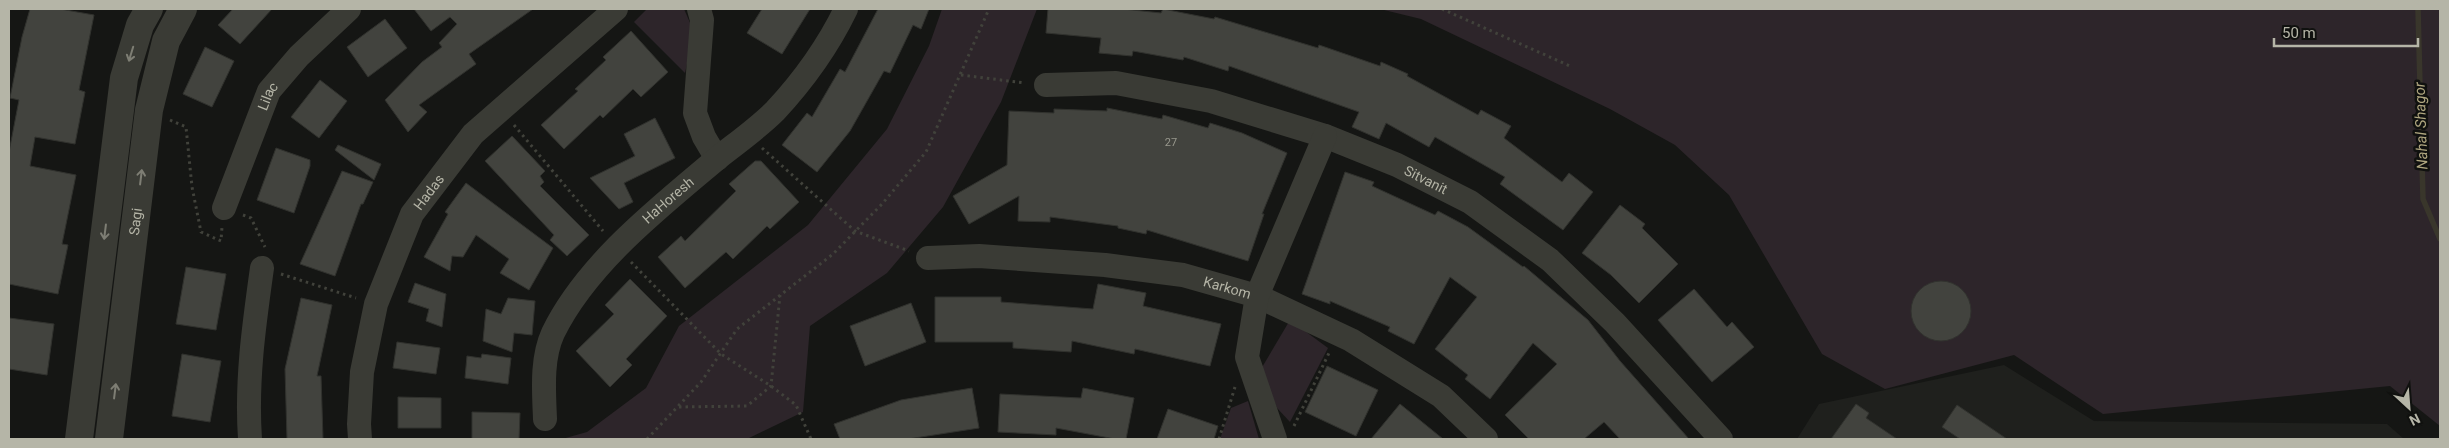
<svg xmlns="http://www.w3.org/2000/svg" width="2449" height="448" viewBox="0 0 2449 448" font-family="Roboto,sans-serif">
	<rect width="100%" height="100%" fill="#151614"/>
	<!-- built -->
	<path fill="#1f201d" d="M2004,365L2094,421L2387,424L2404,439H1797L1819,404Z"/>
	<!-- green -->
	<g fill="#2d252a">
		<path d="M647,9H684L694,32L685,73L634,22Z"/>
		<path d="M942,9H1037L1001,102L943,207L887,273L810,326L803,412L747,439H562L587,432L646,388L679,326L808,225L887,129L929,46Z"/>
		<path d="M1380,9H2440V426L2390,386L2103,414L2014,355L1885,389L1822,354L1729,195L1675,145L1610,109L1421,19Z"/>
		<path d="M1290,320L1328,348L1290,422L1277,408L1261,369Z"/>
		<path d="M1248,401L1259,439H1220L1231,408Z"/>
	</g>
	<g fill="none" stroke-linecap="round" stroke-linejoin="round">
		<!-- stream -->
		<path stroke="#39362b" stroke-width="5.5" d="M2418,9L2423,199L2440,239"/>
	</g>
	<!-- building -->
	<g fill="#42433e" stroke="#31322e">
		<path d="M30,9H60L94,15L79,90L85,92L75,144L35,137L30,166L76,175L62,244L68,245L58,294L9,284V152L19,100L10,98L22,37Z"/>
		<path d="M233,9H272L240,44L218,25Z"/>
		<path d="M414,9H533L469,54L476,64L419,105L427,112L408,132L385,100L422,62L442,47L439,43L457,24L450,17L431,31Z"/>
		<path d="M762,9H810L782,54L747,33Z"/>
		<path d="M878,9H929L921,29L913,25L890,73L884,71L850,131L817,172L782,145L807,113L812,117L840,69L845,72Z"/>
		<path d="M1048,9H1123L1161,13L1163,9L1214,19L1215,17L1318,48L1319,45L1380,66L1381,62L1408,74L1407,76L1478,115L1481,110L1511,126L1504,138L1562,182L1569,173L1593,192L1563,230L1500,184L1505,177L1435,137L1429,147L1386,123L1379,139L1352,127L1359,112L1229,66L1228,71L1184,57L1183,60L1133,51L1132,56L1099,53L1101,38L1046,33Z"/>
		<path d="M385,19L407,48L368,77L347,47Z"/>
		<path d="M631,31L668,72L641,97L633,89L603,118L600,115L564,149L541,125L578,91L575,89L606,60L603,57Z"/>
		<path d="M205,47L234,61L212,107L183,94Z"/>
		<path d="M320,80L347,101L319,138L291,117Z"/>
		<path d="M1107,108L1162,119L1163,115L1208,128L1210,123L1242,133L1287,153L1262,214H1264L1248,261L1147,230L1146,234L1118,228V226L1050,217V222L1018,221L1019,196L969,224L953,196L1007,165L1009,111L1054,113V109L1107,111Z"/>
		<path d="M655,118L675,158L624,183L633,202L619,209L590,178L635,156L624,134Z"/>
		<path d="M512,136L545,171L540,176L544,182L540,186L589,235L567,256L550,240L554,235L485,161Z"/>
		<path d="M338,145L381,164L374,180L335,150Z"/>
		<path d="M276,148L310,160V166L294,213L257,200Z"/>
		<path d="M755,161H761L799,202L770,229L767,226L733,259L726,252L685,288L658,257L681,236L685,241L736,191L729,184Z"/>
		<path d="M342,171L373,182L363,204H361L335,276L300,264Z"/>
		<path d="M1345,172L1374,182L1372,186L1435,215L1438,211L1468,227L1523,267L1524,266L1588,320L1620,361L1689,439H1620L1604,422L1584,439H1529L1505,415L1557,364L1533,343L1490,399L1465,379L1468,375L1435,349L1477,297L1450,277L1414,344L1388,331L1390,327L1330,301V304L1302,294Z"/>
		<path d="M466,183L553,248L529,290L500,273L509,259L476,235L463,257L452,256L450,271L424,257L448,214L445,212Z"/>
		<path d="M1620,205L1645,224L1642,228L1678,264L1639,303L1611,275L1582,253Z"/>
		<path d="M186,267L226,274L216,330L176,324Z"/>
		<path d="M630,279L667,316L626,359L632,365L610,387L576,351L614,314L605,305Z"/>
		<circle cx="1941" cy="311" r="30"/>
		<path d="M415,283L446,294L442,327L426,321L429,309L408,302Z"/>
		<path d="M1098,284L1146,293L1143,306L1221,324L1210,366L1135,349L1134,354L1072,341L1071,352L1013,348V342H935V297H1001V302L1093,309Z"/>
		<path d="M1694,289L1727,327L1732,322L1754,347L1712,382L1658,320Z"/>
		<path d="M301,298L332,305L317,376H321L323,439H287L285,369Z"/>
		<path d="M508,298L535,301L532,335L514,333L512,352L483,341L486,309L501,314Z"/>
		<path d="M911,303L926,342L865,366L850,326Z"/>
		<path d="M9,318L54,324L47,375L9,369Z"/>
		<path d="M397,342L440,348L436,374L393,368Z"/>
		<path d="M182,354L221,361L210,422L172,416Z"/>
		<path d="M482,354L511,358L508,384L465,378L467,356L481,358Z"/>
		<path d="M1327,366L1378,390L1356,436L1305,412Z"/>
		<path d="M972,388L979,428L908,439H840L834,424L901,400Z"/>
		<path d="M1083,388L1134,398L1126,439H1115L1056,428V435L998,432L1000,394L1081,398Z"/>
		<path d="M398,397L441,398V428H398Z"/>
		<path d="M1400,404L1443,439H1371Z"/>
		<path d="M1856,404L1869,413L1866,418L1897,439H1831Z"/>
		<path d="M1957,405L2007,439H1960L1942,427Z"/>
		<path d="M1168,409L1218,426L1214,439H1157Z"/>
		<path d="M472,412L520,413L519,439H472Z"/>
	</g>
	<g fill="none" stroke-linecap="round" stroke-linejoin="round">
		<!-- path -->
		<g stroke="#41423b" stroke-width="3" stroke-dasharray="2.5 4" stroke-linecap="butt">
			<path d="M1442,9L1570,66"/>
			<path d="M961,75L1025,83"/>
			<path d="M170,120L186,127L192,187L201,232L221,241L222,227"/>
			<path d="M514,125L603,231"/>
			<path d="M762,148L855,231L909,251"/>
			<path d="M243,215L251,218L265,247"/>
			<path d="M631,262L721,354L771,386L796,405L811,439"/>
			<path d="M281,274L356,298"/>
			<path d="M679,407L747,406L771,386L780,295"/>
			<path d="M1294,426L1329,353"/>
			<path d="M647,439L701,382L737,329L833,254L882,204L926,152L989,9"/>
			<path d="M1219,439L1235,387"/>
		</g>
		<!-- minor -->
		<g stroke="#3a3b35" stroke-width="24">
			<path d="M699,9L702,20L695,113L704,137L717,159"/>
			<path id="s1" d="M1046,85L1116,83L1211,101L1325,136L1397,165L1470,202L1550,260L1615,323L1721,439"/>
			<path id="s2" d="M224,208L269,91L299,56L349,9"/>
			<path id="s3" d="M928,258L979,256L1105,265L1183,275L1257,296L1351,340L1441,396L1486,439"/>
			<path id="s4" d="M545,419C544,392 541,359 553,333C587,263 661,206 719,157C738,142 758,128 775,111C803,81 828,46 846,9"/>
			<path d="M250,439C246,381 254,325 262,268"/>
			<path id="s5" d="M360,439L359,424L362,372L376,304L412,214L473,134L616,9"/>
			<path d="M1275,439L1247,357L1257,296L1325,136"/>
		</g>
		<!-- tertiary -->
		<g stroke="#3a3b35" stroke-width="28">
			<path d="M79,439L124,78L140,25L149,9"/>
			<path id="s6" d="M109,439L149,110L166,41L183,9"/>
		</g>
	</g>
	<!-- one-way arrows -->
	<defs><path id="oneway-shaft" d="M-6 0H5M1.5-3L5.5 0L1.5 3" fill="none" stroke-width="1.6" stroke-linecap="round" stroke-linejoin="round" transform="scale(1.25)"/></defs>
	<g stroke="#7e7e74">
		<use href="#oneway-shaft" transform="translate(131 54) rotate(107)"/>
		<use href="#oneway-shaft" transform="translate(141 177) rotate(-83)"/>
		<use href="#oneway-shaft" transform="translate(105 232) rotate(97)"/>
		<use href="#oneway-shaft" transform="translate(115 391) rotate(-83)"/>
	</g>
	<g text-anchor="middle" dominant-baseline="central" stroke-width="5" stroke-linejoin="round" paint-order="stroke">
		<!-- number labels -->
		<g font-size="11" fill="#98988d">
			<text x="1171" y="142">27</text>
		</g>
		<!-- street labels -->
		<g font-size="14" fill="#b5b5a7" stroke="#10110f">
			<text stroke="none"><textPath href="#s2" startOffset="120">Lilac</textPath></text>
			<text stroke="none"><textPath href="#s1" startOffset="396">Sitvanit</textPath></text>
			<text stroke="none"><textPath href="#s5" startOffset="261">Hadas</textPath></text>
			<text stroke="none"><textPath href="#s4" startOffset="264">HaHoresh</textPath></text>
			<text stroke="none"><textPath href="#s6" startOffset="219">Sagi</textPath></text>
			<text stroke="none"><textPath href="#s3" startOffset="302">Karkom</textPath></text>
		</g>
		<!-- water labels -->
		<g font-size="15" font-style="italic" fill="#afa67f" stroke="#10110f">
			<text transform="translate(2421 126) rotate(-92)">Nahal Shagor</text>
		</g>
	</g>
	<!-- border -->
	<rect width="2449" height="448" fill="none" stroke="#b5b5a7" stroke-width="20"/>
	<!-- north arrow -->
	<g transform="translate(2409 408) rotate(154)" stroke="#10110f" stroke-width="4" paint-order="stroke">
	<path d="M0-4L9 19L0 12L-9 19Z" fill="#b5b5a7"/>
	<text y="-8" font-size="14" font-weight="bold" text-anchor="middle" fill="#b5b5a7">N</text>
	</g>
	<!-- scale -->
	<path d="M2274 38v8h144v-8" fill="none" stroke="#b5b5a7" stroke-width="2.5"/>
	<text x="2282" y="38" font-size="15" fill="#b5b5a7" stroke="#10110f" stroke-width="4" paint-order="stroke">50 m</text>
</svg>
